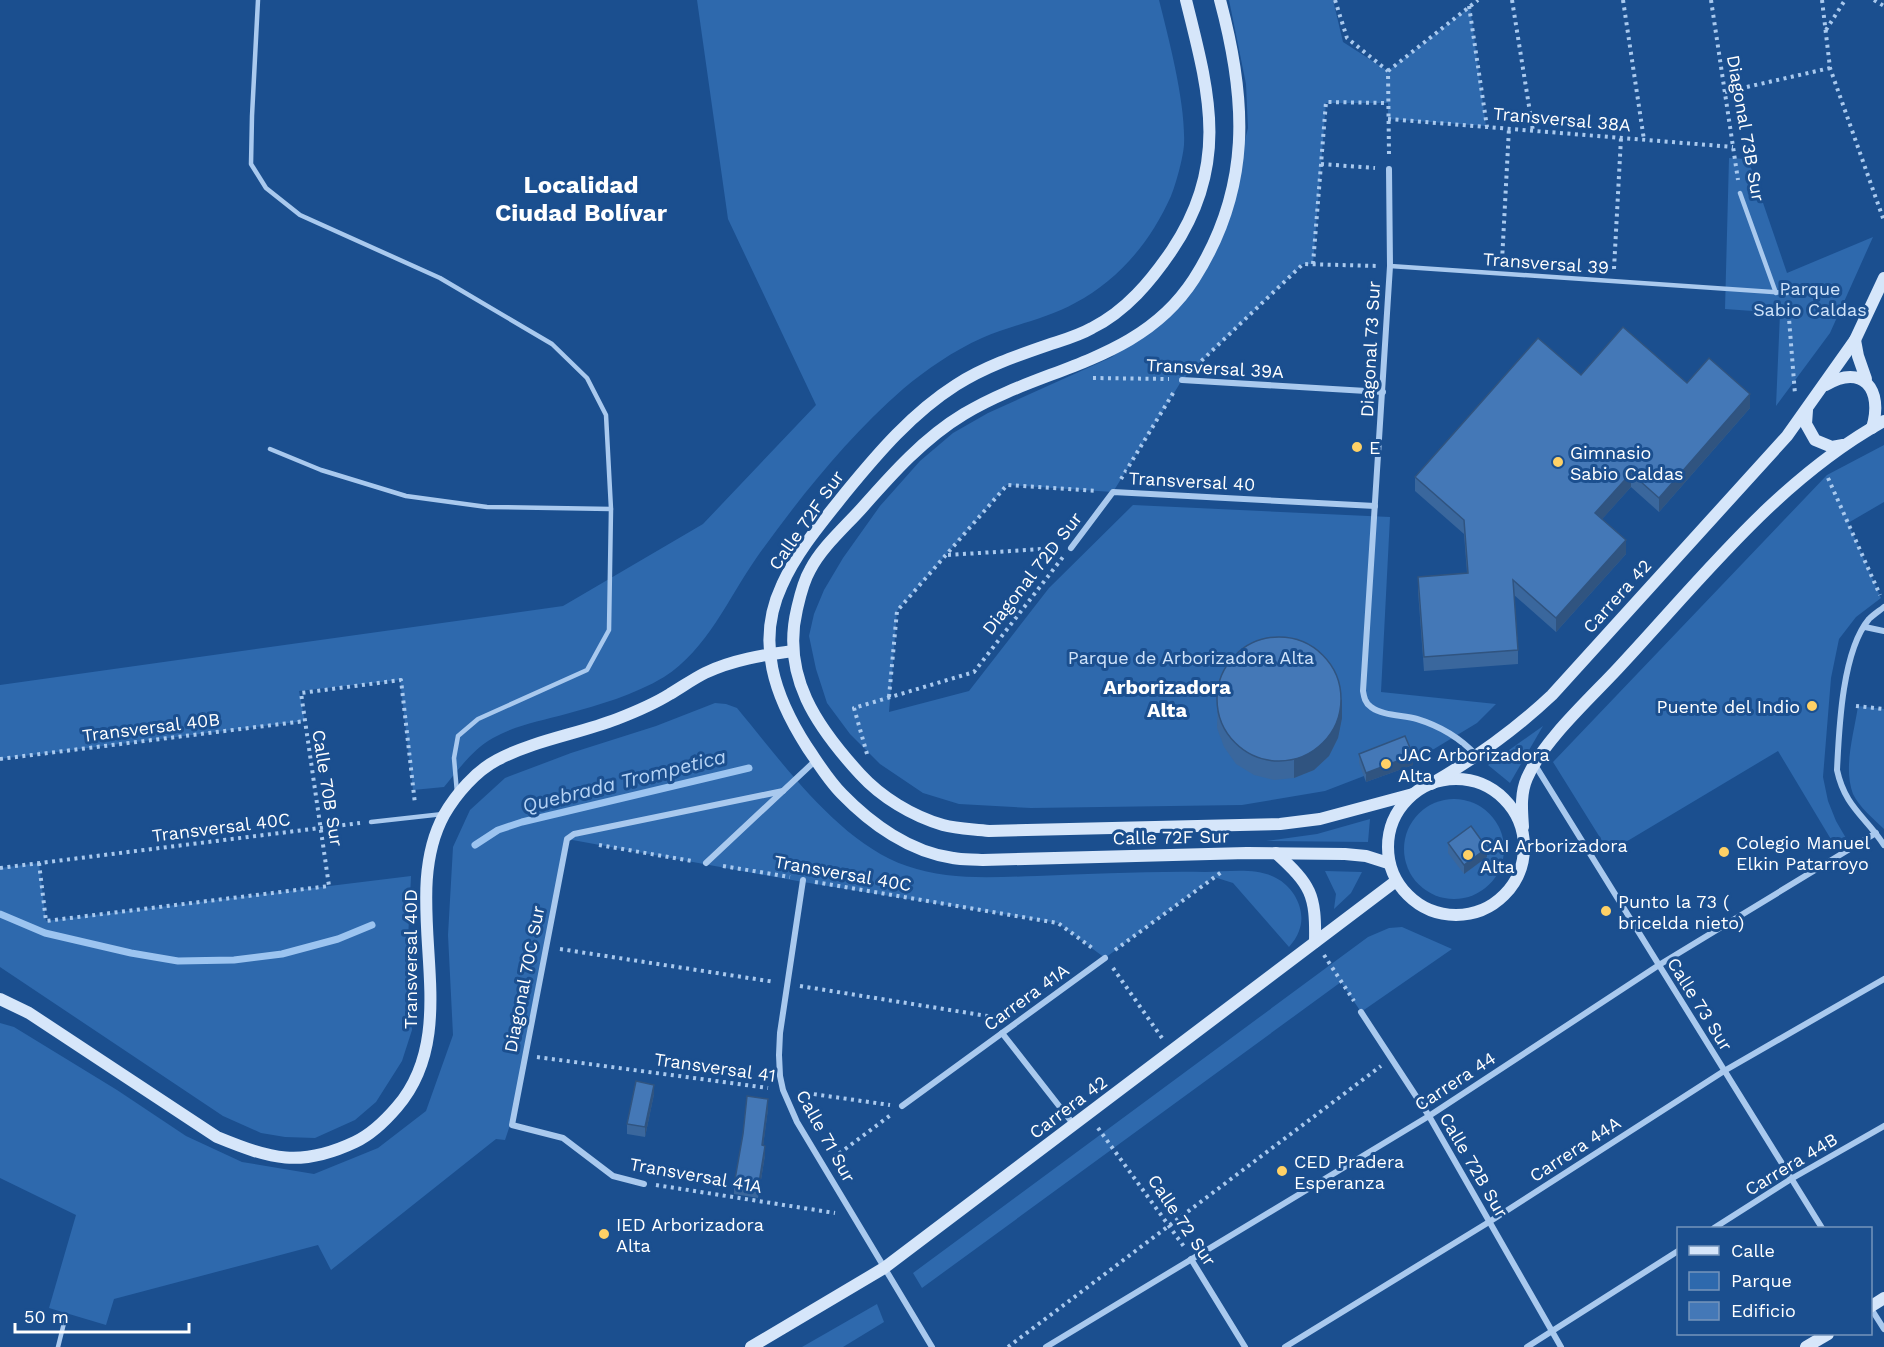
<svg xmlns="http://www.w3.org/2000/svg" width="1884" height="1347" viewBox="0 0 1884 1347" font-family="'Work Sans',sans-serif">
	<rect width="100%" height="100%" fill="#1b4f8f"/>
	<!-- green -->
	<g fill="#2e69ad">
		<path d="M697,0H1159C1169,40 1186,104 1184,145C1183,158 1176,184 1171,196C1151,241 1119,280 1075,303C1046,319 1012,325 982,338C953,351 927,369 903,389C847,438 800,497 757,557C729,597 707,650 664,677C634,695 599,705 566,714C541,721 516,725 493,738C473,749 458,770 444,787L413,790L400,680L299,691L305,721L0,759V685L563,606L703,524L816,405L728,219Z"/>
		<path d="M1229,0H1333L1343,42L1388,71L1470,7L1486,126L1388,119V103H1326L1313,264H1303L1182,380L1113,492L1007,485L897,611L889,712L969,691L1049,588L1133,505L1390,517L1381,692L1496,704L1477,723L1434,749L1325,791L1242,805L1031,808L959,804L923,793L880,764L850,734L827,703L816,669L809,636L814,614L824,590L843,558L880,506L920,461L953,433L988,413L1112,357L1147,330L1213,246L1229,204L1248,128L1246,84Z"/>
		<path d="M1729,158L1748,159L1787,273L1873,237L1830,333L1776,406L1780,313L1725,309Z"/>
		<path d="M1884,445V502L1848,523L1881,598L1856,617L1839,639L1831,678L1823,777L1828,801L1836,821L1850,845L1838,851L1778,751L1609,852L1553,762L1827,475Z"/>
		<path d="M715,703L726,704L737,708C782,762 839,843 907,866C949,881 994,877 1037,876C1093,874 1149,871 1205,872C1227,872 1256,867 1276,878C1294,887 1307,911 1299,931C1297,937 1293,942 1289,947L1233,883L1214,877L1105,958L1058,923L803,882L567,839L510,1125L505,1140L496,1139L331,1270L318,1245L114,1299L106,1325L49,1308L76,1215L0,1178V1023L14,1027L117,1090L186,1136L242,1162L314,1174L378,1148L426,1111L453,1035L448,935L453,847L470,810L505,778L571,753L656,726Z"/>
		<path d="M1858,706L1884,709V829C1874,819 1859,807 1853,794C1843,767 1854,734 1858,706Z"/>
		<path d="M1543,726L1510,783L1488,765Z"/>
		<circle cx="1454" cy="849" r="50"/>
		<path d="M1370,819L1368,842L1266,841L1317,834Z"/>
		<path d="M39,863L46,921L411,876L407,962L412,1030L402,1061L376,1102L355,1120L315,1138L285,1137L261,1133L223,1116L0,967V868Z"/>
		<path d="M1325,871L1362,872L1351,893L1334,909L1336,894Z"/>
		<path d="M1402,927L1452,949L1361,1012L1341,982L922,1288L913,1273L1368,937L1389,928Z"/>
		<path d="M877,1304L884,1322L843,1347H802Z"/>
	</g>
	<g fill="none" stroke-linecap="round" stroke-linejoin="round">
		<!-- stream -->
		<g stroke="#9cc4f0" stroke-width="7">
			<path d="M475,845L498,830L522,822L749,768"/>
			<path d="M0,914L45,933L131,953L178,961L234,960L282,954L338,939L372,925"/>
		</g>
		<!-- path -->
		<g stroke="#a9c9ee" stroke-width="4" stroke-dasharray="3 4.5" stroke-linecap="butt">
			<path d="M1335,0L1347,38L1388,71L1389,155"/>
			<path d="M1512,0L1533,131"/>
			<path d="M1623,0L1644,140"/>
			<path d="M1711,0L1738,180"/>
			<path d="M1822,0L1830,68L1884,221"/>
			<path d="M1874,0L1884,6"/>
			<path d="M1469,6L1487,127"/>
			<path d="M1826,30L1845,0"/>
			<path d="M1388,71L1478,0"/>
			<path d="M1725,92L1830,68"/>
			<path d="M1388,119L1733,147"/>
			<path d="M1321,164L1375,168"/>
			<path d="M1502,261L1509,128"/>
			<path d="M1313,264L1326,102L1388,103"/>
			<path d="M1614,269L1621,138"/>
			<path d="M1788,306L1795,394"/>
			<path d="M1196,366L1303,264L1378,266"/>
			<path d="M1093,378L1169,379"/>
			<path d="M1828,478L1880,595"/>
			<path d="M1121,479L1175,390"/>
			<path d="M948,555L1058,548"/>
			<path d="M889,697L897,611L1007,485L1097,491"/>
			<path d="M1856,706L1884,709"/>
			<path d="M867,754L854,708L974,672L1063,557"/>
			<path d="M0,759L305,721"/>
			<path d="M599,845L692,861"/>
			<path d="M39,863L46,921L329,886L301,693L401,680L415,804"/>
			<path d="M723,866L790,877"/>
			<path d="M0,868L360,823"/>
			<path d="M815,882L1058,923L1095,950"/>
			<path d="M560,949L775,982"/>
			<path d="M1115,950L1223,871"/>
			<path d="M1324,955L1354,1001"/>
			<path d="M1113,968L1162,1038"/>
			<path d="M800,986L1000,1018"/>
			<path d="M537,1057L768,1088"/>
			<path d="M799,1092L890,1105"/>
			<path d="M1098,1128L1185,1248"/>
			<path d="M833,1158L892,1114"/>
			<path d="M656,1185L835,1213"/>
			<path d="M1008,1347L1381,1066"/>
		</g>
		<!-- lane -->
		<g stroke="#a9c9ee" stroke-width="4.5">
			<path d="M258,0L252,116L251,164L266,188L300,215L440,278L552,344L587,378L606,415L611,509L609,630L587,670L478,719L458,736L454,758L457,793"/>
			<path d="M1740,193L1776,293"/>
			<path d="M1390,266L1787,293"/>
			<path d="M270,449L321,470L406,496L487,507L611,509"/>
			<path d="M371,822L443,814"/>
			<path d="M58,1347L64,1323"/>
		</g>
		<!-- street -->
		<g stroke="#a9c9ee" stroke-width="6">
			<path d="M1389,169L1390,266L1363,691C1364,697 1365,703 1371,707C1383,716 1403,715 1417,719C1440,726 1459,737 1476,755"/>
			<path d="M1182,380L1383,392"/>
			<path d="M1071,548L1113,492L1375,506"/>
			<path d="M1884,607C1879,611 1873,615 1869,619C1842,651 1839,729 1837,770C1845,807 1865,816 1884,845"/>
			<path d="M1865,627L1884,631"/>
			<path d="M1535,765L1822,1228"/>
			<path d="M706,863L816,760"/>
			<path d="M803,880L780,1033L779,1055L780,1076L783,1090L797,1122L932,1347"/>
			<path d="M1361,1012L1429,1116L1561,1347"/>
			<path d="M1002,1033L1074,1125"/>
			<path d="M902,1106L1105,958"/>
			<path d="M644,1184L613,1176L563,1138L512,1125L567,839L574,834L783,791"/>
			<path d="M1714,1228L1791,1179L1884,1126"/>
			<path d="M1191,1259L1245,1347"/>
			<path d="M1870,1307L1884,1329"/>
			<path d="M1046,1347L1429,1116L1659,965L1876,833"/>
			<path d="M1285,1347L1489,1222L1724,1071L1884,979"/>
			<path d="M1527,1347L1678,1251"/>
		</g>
		<!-- secondary -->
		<g stroke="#d6e6fa" stroke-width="12">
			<path d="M1186,0C1209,92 1230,164 1172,250C1151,281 1126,311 1092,328C1078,336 1063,340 1048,345C1016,356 984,367 956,385C912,413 878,453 846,492C823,521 797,551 782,585C755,642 775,697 807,747C818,763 828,780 842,794C871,824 910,852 953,858C963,860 973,859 983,860L1247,853L1345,854L1366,856L1388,863"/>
			<path d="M1220,0C1247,100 1252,188 1194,279C1140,363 1043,366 964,414C924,438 892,474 862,508C844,528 822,547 810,570C803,582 800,596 797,609C781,676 817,727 860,774C881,797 912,816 943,825C957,829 973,829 989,831L1280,824L1320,819L1413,794"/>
			<path d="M1855,340L1858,356L1866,379"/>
			<path d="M1826,385C1862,363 1884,389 1872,428"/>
			<path d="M1807,410L1806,424L1815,440L1832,447L1843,445"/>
			<circle cx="1456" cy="847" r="68"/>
			<path d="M1431,784C1474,759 1516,729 1552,695L1787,436L1855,340L1884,278"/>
			<path d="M1523,827C1522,811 1520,794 1527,778C1544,739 1593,696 1622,664C1703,577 1779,479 1884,421"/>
			<path d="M1276,853C1311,885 1316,894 1315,942"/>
			<path d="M0,999L29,1013L217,1137C271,1159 300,1168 355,1142C372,1134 385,1121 397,1107C468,1025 396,903 444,815C456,794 476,771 497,760C535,740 578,734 617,719C635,712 654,704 670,694C682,687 693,679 705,673C732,660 763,655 793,651"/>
			<path d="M1870,1307L1884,1298"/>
			<path d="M751,1347L884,1268L1396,881"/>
			<path d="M1806,1347L1828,1334"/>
		</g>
	</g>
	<!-- wall -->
	<g fill="#3a679d">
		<path d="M1687,383L1750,408L1659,512L1631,487L1602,519L1626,554L1556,632L1514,595L1518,650V664L1424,671L1418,591V577L1467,573L1464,534L1415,491V477Z"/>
		<path d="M1218,689L1342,718L1338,738L1329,756L1314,770L1294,778L1274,780L1254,775L1236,764L1224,747L1217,728Z"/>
		<path d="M1359,754L1413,765L1366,782L1359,763Z"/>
		<path d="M1448,843L1487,857L1464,874L1448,853Z"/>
		<path d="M654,1094L645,1137L627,1134V1124Z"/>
		<path d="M768,1109L763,1146L765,1155L758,1198L734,1194V1185L743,1134Z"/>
	</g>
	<!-- shaded-wall -->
	<g fill="#305480">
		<path d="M1750,394V408L1659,512V498Z"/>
		<path d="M1631,473V487L1595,527V513Z"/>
		<path d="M1626,540V554L1556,632V618Z"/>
		<path d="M1342,699V718L1338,738L1329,756L1314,770L1294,778V760Z"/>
		<path d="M1413,755V765L1366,782V773Z"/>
		<path d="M1487,848V857L1464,874V865Z"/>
		<path d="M654,1085V1094L645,1137V1127Z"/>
		<path d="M768,1099V1109L762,1155V1145Z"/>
		<path d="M765,1146V1155L758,1198V1189Z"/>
	</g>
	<!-- building -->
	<g fill="#4478b7" stroke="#305480" stroke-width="1.5">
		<path d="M1623,327L1687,383L1709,358L1750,394L1659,498L1631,473L1595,513L1626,540L1556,618L1513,580L1518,650L1424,657L1418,577L1468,573L1464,520L1415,477L1538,338L1581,375Z"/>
		<circle cx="1279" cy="699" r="62"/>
		<path d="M1405,736L1413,755L1366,773L1359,754Z"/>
		<path d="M1471,826L1487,848L1464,865L1448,843Z"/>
		<path d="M636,1081L654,1085L645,1127L627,1124Z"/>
		<path d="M747,1096L768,1099L762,1145L765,1146L758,1189L734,1185L743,1134Z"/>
	</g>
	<!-- markers -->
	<g fill="#ffd166" stroke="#1b4f8f" stroke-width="2">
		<circle cx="1357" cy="447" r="6"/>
		<circle cx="1558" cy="462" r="6"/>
		<circle cx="1812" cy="706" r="6"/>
		<circle cx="1386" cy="764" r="6"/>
		<circle cx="1724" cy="852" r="6"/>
		<circle cx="1468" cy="855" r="6"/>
		<circle cx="1606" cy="911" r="6"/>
		<circle cx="1282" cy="1171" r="6"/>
		<circle cx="604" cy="1234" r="6"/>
	</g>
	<g text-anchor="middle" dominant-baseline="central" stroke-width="6" stroke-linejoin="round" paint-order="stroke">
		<!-- street labels -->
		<g font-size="18" fill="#fff" stroke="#1b4f8f">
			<text transform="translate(1562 119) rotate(5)">Transversal 38A</text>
			<text transform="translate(1746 128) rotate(80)">Diagonal 73B Sur</text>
			<text transform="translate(1546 263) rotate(4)">Transversal 39</text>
			<text transform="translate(1370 349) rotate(-87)">Diagonal 73 Sur</text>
			<text transform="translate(1215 368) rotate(3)">Transversal 39A</text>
			<text transform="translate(1192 481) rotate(3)">Transversal 40</text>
			<text transform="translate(806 520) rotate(-55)">Calle 72F Sur</text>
			<text transform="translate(1032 573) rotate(-52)">Diagonal 72D Sur</text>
			<text transform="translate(1617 596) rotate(-48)">Carrera 42</text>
			<text transform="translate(151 727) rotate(-7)">Transversal 40B</text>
			<text transform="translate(328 788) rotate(81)">Calle 70B Sur</text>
			<text transform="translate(221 827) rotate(-7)">Transversal 40C</text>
			<text transform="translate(1171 837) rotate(-1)">Calle 72F Sur</text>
			<text transform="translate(843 873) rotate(10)">Transversal 40C</text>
			<text transform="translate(410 959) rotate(-90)">Transversal 40D</text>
			<text transform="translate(524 979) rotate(-79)">Diagonal 70C Sur</text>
			<text transform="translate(1026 997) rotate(-36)">Carrera 41A</text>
			<text transform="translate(1700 1004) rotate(58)">Calle 73 Sur</text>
			<text transform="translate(715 1067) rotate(8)">Transversal 41</text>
			<text transform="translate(1455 1081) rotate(-33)">Carrera 44</text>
			<text transform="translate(1068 1107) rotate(-37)">Carrera 42</text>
			<text transform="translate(826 1136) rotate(61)">Calle 71 Sur</text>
			<text transform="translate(1575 1149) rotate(-33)">Carrera 44A</text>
			<text transform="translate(1791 1164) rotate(-31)">Carrera 44B</text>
			<text transform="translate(1474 1165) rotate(60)">Calle 72B Sur</text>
			<text transform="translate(696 1175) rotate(10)">Transversal 41A</text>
			<text transform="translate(1182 1220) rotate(56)">Calle 72 Sur</text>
		</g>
		<!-- park labels -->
		<g font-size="18" fill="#cfe3fa" stroke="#1b4f8f">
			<text x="1810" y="288">Parque<tspan x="1810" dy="21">Sabio Caldas</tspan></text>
			<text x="1191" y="657">Parque de Arborizadora Alta</text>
		</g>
		<!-- poi labels -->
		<g font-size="18" fill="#fff" stroke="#1b4f8f" text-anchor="start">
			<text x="1369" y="447">E</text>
			<text x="1570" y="452">Gimnasio<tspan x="1570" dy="21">Sabio Caldas</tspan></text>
			<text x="1800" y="706" text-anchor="end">Puente del Indio</text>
			<text x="1398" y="754">JAC Arborizadora<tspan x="1398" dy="21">Alta</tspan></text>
			<text x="1736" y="842">Colegio Manuel<tspan x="1736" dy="21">Elkin Patarroyo</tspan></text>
			<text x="1480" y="845">CAI Arborizadora<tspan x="1480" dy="21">Alta</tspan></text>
			<text x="1618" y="901">Punto la 73 (<tspan x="1618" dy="21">bricelda nieto)</tspan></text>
			<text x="1294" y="1161">CED Pradera<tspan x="1294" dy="21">Esperanza</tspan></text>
			<text x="616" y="1224">IED Arborizadora<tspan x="616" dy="21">Alta</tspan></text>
		</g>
		<!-- neighbourhood labels -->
		<g font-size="20" font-weight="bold" fill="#fff" stroke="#1b4f8f">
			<text x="1167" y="687">Arborizadora<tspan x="1167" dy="23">Alta</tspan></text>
		</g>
		<!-- water labels -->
		<g font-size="20" font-style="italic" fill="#b5d3f5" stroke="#1b4f8f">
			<text transform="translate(624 781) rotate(-14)">Quebrada Trompetica</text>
		</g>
		<!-- district labels -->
		<g font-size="24" font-weight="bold" fill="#fff" stroke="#1b4f8f">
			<text x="581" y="185">Localidad<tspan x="581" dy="28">Ciudad Bolívar</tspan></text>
		</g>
	</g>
	<!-- legend -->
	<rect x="1677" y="1227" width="195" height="108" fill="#1b4f8f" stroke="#7695bc" stroke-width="1.5"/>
	<rect x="1689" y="1246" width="30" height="9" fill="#d6e6fa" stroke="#7695bc" stroke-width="1.5"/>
	<text x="1731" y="1257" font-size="18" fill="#ffffff">Calle</text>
	<rect x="1689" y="1272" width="30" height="18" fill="#2e69ad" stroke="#7695bc" stroke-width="1.5"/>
	<text x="1731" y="1287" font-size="18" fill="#ffffff">Parque</text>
	<rect x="1689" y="1302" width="30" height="18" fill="#4478b7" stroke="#7695bc" stroke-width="1.5"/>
	<text x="1731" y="1317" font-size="18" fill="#ffffff">Edificio</text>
	<!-- scale -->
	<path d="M15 1323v9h174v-9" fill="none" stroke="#ffffff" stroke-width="3"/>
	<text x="24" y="1323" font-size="18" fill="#ffffff" stroke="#1b4f8f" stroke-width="4.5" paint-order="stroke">50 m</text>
</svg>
